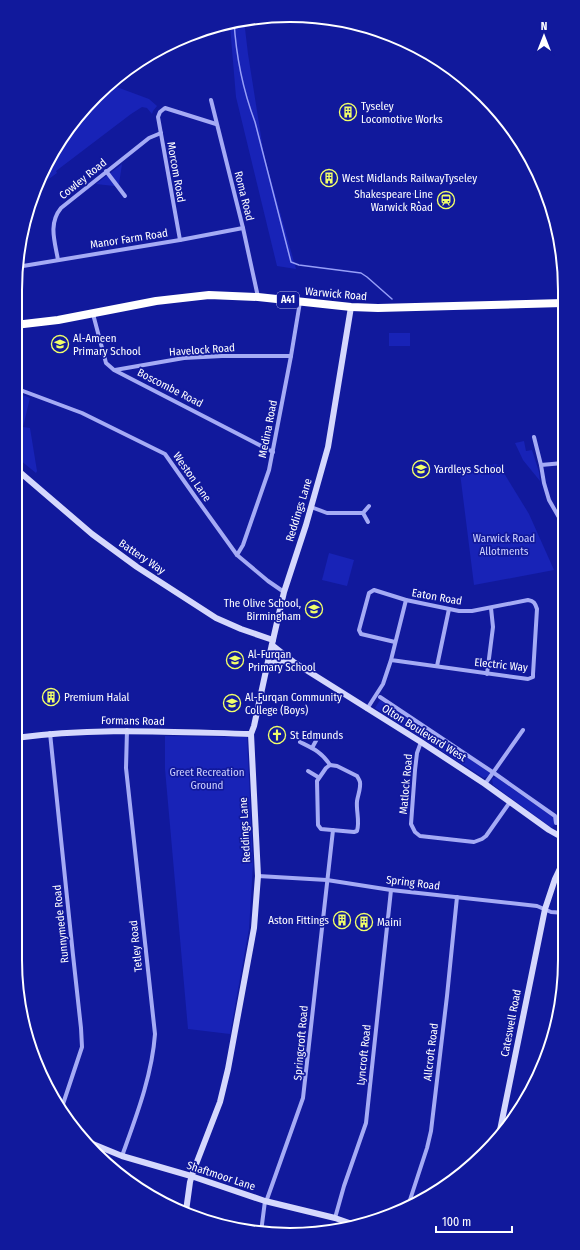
<svg xmlns="http://www.w3.org/2000/svg" width="580" height="1250" viewBox="0 0 580 1250" font-family="'Fira Sans Condensed',sans-serif">
	<rect width="100%" height="100%" fill="#11199c"/>
	<!-- green -->
	<g fill="#1823b7">
		<path d="M236,20H244L248,54L264,155L296,269L277,266L236,97L230,26L231,22Z"/>
		<path d="M143,58L128,70L114,86L149,99L157,106L153,111L152,114L147,108L142,107L131,114L56,171L57,173L38,187L33,195L36,185L61,137L95,96L137,61Z"/>
		<path d="M122,164L119,184L114,186L96,184Z"/>
		<rect x="389" y="333" width="21" height="13"/>
		<path d="M15,392L30,398L23,427L30,428L37,471L36,473L15,456Z"/>
		<path d="M524,441L526,451L532,450L539,472L540,481L523,460L515,443Z"/>
		<path d="M495,464L499,465L529,514L554,570L474,585L460,473Z"/>
		<path d="M329,553L354,560L347,586L322,580Z"/>
		<path d="M380,700L483,768L490,773V775L484,778L375,708Z"/>
		<path d="M165,736L247,737L253,865L249,929L230,1034L188,1029L165,769Z"/>
		<path d="M496,777L553,817L555,824L552,828L493,785L492,779Z"/>
	</g>
	<g fill="none" stroke-linecap="round" stroke-linejoin="round">
		<!-- stream -->
		<path stroke="#979ff8" stroke-width="1.5" d="M234,21C236,56 243,90 255,122L291,262L299,265L361,273L367,277L392,299"/>
		<!-- street -->
		<g stroke="#a5abf5" stroke-width="4">
			<path d="M211,100L243,228L258,297"/>
			<path d="M106,171L125,196"/>
			<path d="M180,240L158,117L160,112L165,108L216,124"/>
			<path d="M58,260C55,242 48,224 61,208L149,138L161,133"/>
			<path d="M17,267L180,240L243,228"/>
			<path d="M93,314L106,363L114,370L273,452"/>
			<path d="M115,370L184,358L222,356H291"/>
			<path d="M15,388L82,413L165,454L196,498L237,555L268,581L284,592"/>
			<path d="M534,437L541,465L544,483L549,500L564,526"/>
			<path d="M541,465L563,463"/>
			<path d="M311,507L327,513H363L369,506"/>
			<path d="M363,513L368,522"/>
			<path d="M563,544H564"/>
			<path d="M237,555L243,545L269,470L291,356L300,302"/>
			<path d="M395,642L361,634L359,630L369,593L374,590L406,600"/>
			<path d="M437,666L449,609"/>
			<path d="M487,674L493,627L491,608"/>
			<path d="M380,697L494,773L555,816L556,823"/>
			<path d="M367,709L383,684L391,660L406,600L459,611H472L528,600C534,601 535,603 537,609L533,674V677L528,679L391,660"/>
			<path d="M50,733L73,955L81,1028L82,1047L61,1110"/>
			<path d="M300,742C312,748 322,752 330,765"/>
			<path d="M421,742L417,753L415,770L411,824L415,832L420,836L474,842L482,839L486,836L510,802"/>
			<path d="M312,748L318,737"/>
			<path d="M330,765L337,766L357,776C358,778 359,779 360,782C361,788 358,795 357,801C356,811 360,821 357,831L354,832L321,829L318,825L317,781L326,768Z"/>
			<path d="M308,771L318,777"/>
			<path d="M485,784L523,730"/>
			<path d="M258,876L327,880L391,890L537,906L551,912L565,913"/>
			<path d="M122,1156C136,1117 152,1076 155,1034L126,768L127,730"/>
			<path d="M266,1202L303,1098L333,830"/>
			<path d="M408,1206L427,1148L431,1131L447,996L457,897"/>
			<path d="M335,1218L344,1186L366,1123L391,890"/>
			<path d="M261,1232L265,1201"/>
		</g>
		<!-- secondary -->
		<g stroke="#d5d8fd" stroke-width="6">
			<path d="M15,468L92,534L137,567L216,618L241,629L273,640"/>
			<path d="M272,645L295,663L421,742L485,784L549,830L565,839"/>
			<path d="M267,669L270,664L281,661L294,663"/>
			<path d="M15,738C94,727 171,732 251,734"/>
			<path d="M83,1140L122,1156L191,1176L265,1201L335,1218L355,1225"/>
			<path d="M498,1140L545,909L555,879L565,858"/>
			<path d="M186,1211L190,1182L193,1172L220,1102L228,1069L254,928L258,876L251,734L254,726L267,666L284,592L306,525L328,447L351,307"/>
		</g>
		<!-- highway -->
		<path stroke="#fff" stroke-width="8" d="M15,325L58,320L156,301L209,295L258,297L351,307L378,308L563,303"/>
		<!-- rail -->
		<path stroke="#fff" stroke-width="1.5" stroke-dasharray="7 3" stroke-linecap="butt" d="M413,193L421,206"/>
	</g>
	<!-- icons -->
	<defs>
		<g id="building-ring" transform="scale(0.9)"><circle r="9.5" fill="#11199c" stroke="#f1ff69" stroke-width="1.5"/><path d="M-4-6H4V6H1V3H-1V6H-4ZM-2.5-4.3h1.7v1.8h-1.7ZM.8-4.3h1.7v1.8H.8ZM-2.5-1h1.7V.8h-1.7ZM.8-1h1.7V.8H.8Z" fill="#f1ff69"/></g>
		<g id="station-ring" transform="scale(0.9)"><circle r="9.5" fill="#11199c" stroke="#f1ff69" stroke-width="1.5"/><path d="M-3-6H3Q5-6 5-4V2Q5 4 3 4L4.5 6H3L1.5 4h-3L-3 6H-4.5L-3 4Q-5 4-5 2V-4Q-5-6-3-6ZM-3.5-4v3h7v-3ZM-3.5 1v1.5H-2V1ZM2 1v1.5H3.5V1Z" fill="#f1ff69"/></g>
		<g id="school-ring" transform="scale(0.9)"><circle r="9.5" fill="#11199c" stroke="#f1ff69" stroke-width="1.5"/><path d="M0-5L7-2L0 1L-7-2ZM-4 1L0 2.5L4 1V4Q0 6-4 4Z" fill="#f1ff69"/></g>
		<g id="church-ring" transform="scale(0.9)"><circle r="9.5" fill="#11199c" stroke="#f1ff69" stroke-width="1.5"/><path d="M-1.2-6h2.4v3.5h3.3v2.4h-3.3V6h-2.4V-.1h-3.3v-2.4h3.3Z" fill="#f1ff69"/></g>
	</defs>
	<g fill-rule="evenodd">
		<use href="#building-ring" x="348" y="112"/>
		<use href="#building-ring" x="329" y="178"/>
		<use href="#station-ring" x="446" y="200"/>
		<use href="#school-ring" x="60" y="344"/>
		<use href="#school-ring" x="421" y="469"/>
		<use href="#school-ring" x="314" y="609"/>
		<use href="#school-ring" x="235" y="660"/>
		<use href="#building-ring" x="51" y="697"/>
		<use href="#school-ring" x="232" y="703"/>
		<use href="#church-ring" x="277" y="735"/>
		<use href="#building-ring" x="342" y="920"/>
		<use href="#building-ring" x="364" y="922"/>
	</g>
	<g text-anchor="middle" dominant-baseline="central" stroke-width="3.5" stroke-linejoin="round" paint-order="stroke">
		<!-- shield labels -->
		<rect fill="#11199c" stroke="#b8bae1" stroke-width="1" x="277" y="292" width="22" height="16" rx="3"/>
		<g font-size="10" font-weight="bold" fill="#fff">
			<text x="288" y="300">A41</text>
		</g>
		<!-- poi labels -->
		<g font-size="11" fill="#fff" stroke="#11199c" text-anchor="start">
			<text x="361" y="106">Tyseley<tspan x="361" dy="13">Locomotive Works</tspan></text>
			<text x="342" y="178">West Midlands RailwayTyseley</text>
			<text x="433" y="194" text-anchor="end">Shakespeare Line<tspan x="433" dy="13">Warwick Road</tspan></text>
			<text x="73" y="338">Al-Ameen<tspan x="73" dy="13">Primary School</tspan></text>
			<text x="434" y="469">Yardleys School</text>
			<text x="301" y="603" text-anchor="end">The Olive School,<tspan x="301" dy="13">Birmingham</tspan></text>
			<text x="248" y="654">Al-Furqan<tspan x="248" dy="13">Primary School</tspan></text>
			<text x="64" y="697">Premium Halal</text>
			<text x="245" y="697">Al-Furqan Community<tspan x="245" dy="13">College (Boys)</tspan></text>
			<text x="290" y="735">St Edmunds</text>
			<text x="329" y="920" text-anchor="end">Aston Fittings</text>
			<text x="377" y="922">Maini</text>
		</g>
		<!-- street labels -->
		<g font-size="11" fill="#fff" stroke="#11199c">
			<text transform="translate(176 172) rotate(80)">Morcom Road</text>
			<text transform="translate(83 179) rotate(-39)">Cowley Road</text>
			<text transform="translate(244 196) rotate(76)">Roma Road</text>
			<text transform="translate(129 239) rotate(-9)">Manor Farm Road</text>
			<text transform="translate(336 294) rotate(5)">Warwick Road</text>
			<text transform="translate(202 350) rotate(-4)">Havelock Road</text>
			<text transform="translate(170 388) rotate(27)">Boscombe Road</text>
			<text transform="translate(268 429) rotate(-79)">Medina Road</text>
			<text transform="translate(192 477) rotate(55)">Weston Lane</text>
			<text transform="translate(299 510) rotate(-73)">Reddings Lane</text>
			<text transform="translate(142 557) rotate(34)">Battery Way</text>
			<text transform="translate(437 597) rotate(10)">Eaton Road</text>
			<text transform="translate(501 665) rotate(6)">Electric Way</text>
			<text transform="translate(133 721) rotate(1)">Formans Road</text>
			<text transform="translate(424 733) rotate(32)">Olton Boulevard West</text>
			<text transform="translate(406 784) rotate(-85)">Matlock Road</text>
			<text transform="translate(245 830) rotate(-93)">Reddings Lane</text>
			<text transform="translate(413 883) rotate(7)">Spring Road</text>
			<text transform="translate(61 924) rotate(-96)">Runnymede Road</text>
			<text transform="translate(136 946) rotate(-96)">Tetley Road</text>
			<text transform="translate(511 1023) rotate(-79)">Cateswell Road</text>
			<text transform="translate(301 1043) rotate(-85)">Springcroft Road</text>
			<text transform="translate(431 1052) rotate(-83)">Allcroft Road</text>
			<text transform="translate(364 1055) rotate(-84)">Lyncroft Road</text>
			<text transform="translate(221 1176) rotate(18)">Shaftmoor Lane</text>
		</g>
		<!-- park labels -->
		<g font-size="11" fill="#ced1fe" stroke="#11199c">
			<text x="504" y="538">Warwick Road<tspan x="504" dy="13">Allotments</tspan></text>
			<text x="207" y="772">Greet Recreation<tspan x="207" dy="13">Ground</tspan></text>
		</g>
	</g>
	<!-- crop -->
	<path d="M0 0H580V1250H0ZM290 22H290A268 268 0 0 1 558 290V960A268 268 0 0 1 290 1228H290A268 268 0 0 1 22 960V290A268 268 0 0 1 290 22Z" fill="#11199c" fill-rule="evenodd"/>
	<path fill="none" stroke="#fff" stroke-width="2" d="M290 22H290A268 268 0 0 1 558 290V960A268 268 0 0 1 290 1228H290A268 268 0 0 1 22 960V290A268 268 0 0 1 290 22Z"/>
	<!-- north arrow -->
	<g transform="translate(544 36)" stroke="#11199c" stroke-width="3" paint-order="stroke">
	<path d="M0-3L7 15L0 10L-7 15Z" fill="#ffffff"/>
	<text y="-6" font-size="11" font-weight="bold" text-anchor="middle" fill="#ffffff">N</text>
	</g>
	<!-- scale -->
	<path d="M436 1226v6h76v-6" fill="none" stroke="#ffffff" stroke-width="2"/>
	<text x="442" y="1226" font-size="12" fill="#ffffff" stroke="#11199c" stroke-width="3" paint-order="stroke">100 m</text>
</svg>
